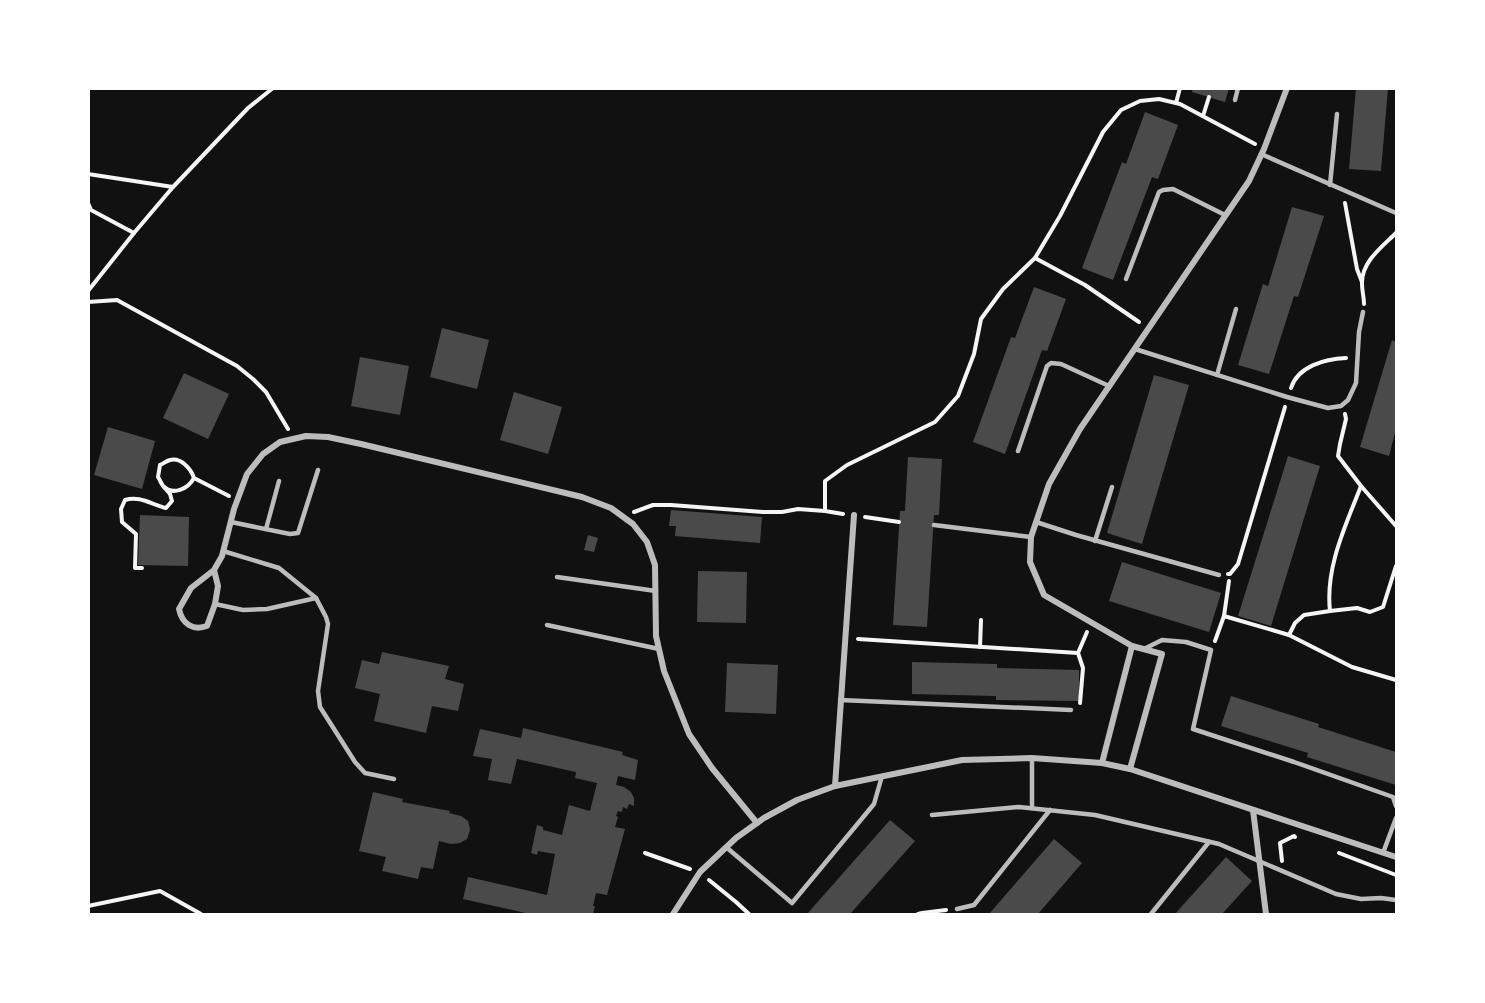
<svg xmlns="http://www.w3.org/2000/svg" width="1485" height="1003" viewBox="0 0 1485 1003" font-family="Merriweather,serif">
	<rect width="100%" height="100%" fill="#111"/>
	<!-- building -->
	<g fill="#4a4a4a">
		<path d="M1193,88H1229L1225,102L1192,92Z"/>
		<path d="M1356,88H1388L1381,171L1349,169Z"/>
		<path d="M1145,112L1178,125L1158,179L1152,177L1113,280L1082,268L1122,162L1126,164Z"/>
		<path d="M1292,207L1324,216L1298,297L1294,296L1269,374L1238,365L1263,284L1268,286Z"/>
		<path d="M1034,287L1066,299L1047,351L1042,350L1005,454L973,442L1011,337L1015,338Z"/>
		<path d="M442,328L489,340L477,389L430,377Z"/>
		<path d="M1392,340L1396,342V429L1389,456L1360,447Z"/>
		<path d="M360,357L409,366L400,415L351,406Z"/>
		<path d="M184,373L229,394L208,439L163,418Z"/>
		<path d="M1154,375L1189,385L1142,544L1107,533Z"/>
		<path d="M514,392L562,407L548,454L500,440Z"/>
		<path d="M108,427L155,441L142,489L94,475Z"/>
		<path d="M1288,456L1320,466L1271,626L1238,616Z"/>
		<path d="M908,457L942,459L939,515H934L927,627L893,625L900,511H905Z"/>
		<path d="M671,510L762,517L760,543L675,536L676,526H669Z"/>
		<path d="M140,515L189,517L188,566L138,565Z"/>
		<path d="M588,535L598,538L594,552L584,550Z"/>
		<path d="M1122,562L1221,593L1209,632L1109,601Z"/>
		<path d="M698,571L747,572L746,623L697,622Z"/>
		<path d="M382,652L449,666L445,679L464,684L458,711L432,706L426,733L374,721L380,694L355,688L362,660L379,664Z"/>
		<path d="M912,662L997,664V668L1079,670V701L996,700V696L912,694Z"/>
		<path d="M727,663L778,665L776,714L725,712Z"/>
		<path d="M1231,696L1319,724L1318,727L1396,752V785L1307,757L1308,753L1221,726Z"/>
		<path d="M523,728L623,752L622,755L638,760L635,780L618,776L616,785L624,787L631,792L634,798V806L629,804L627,809L623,807L622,812L618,811L616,816L618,817L615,827L625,829L607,895L596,893L593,906H595L593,914H530L463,899L468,877L547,895L555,854L538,851L537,855L531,853L537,825L543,827V830L562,835L569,805L590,811L597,783L575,778L576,772L517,759L511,784L488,780L492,759L473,756L480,729L521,738Z"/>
		<path d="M373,792L403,799L402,802L450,811L449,813L461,816L468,821L470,829L469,833L467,839L460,843L451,844L439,841L433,869L421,867L418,879L382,871L386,857L359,851Z"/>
		<path d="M890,820L915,841L850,914H807Z"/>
		<path d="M1054,839L1082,863L1038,914H989Z"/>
		<path d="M1226,857L1252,881L1222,914H1175Z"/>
	</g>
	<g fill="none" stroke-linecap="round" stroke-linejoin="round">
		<!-- path -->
		<g stroke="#f5f5f5" stroke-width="4">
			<path d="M1176,103L1180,88"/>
			<path d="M1203,116L1209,97"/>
			<path d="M88,174L173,187"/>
			<path d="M88,203L91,210L134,233"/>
			<path d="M1345,203L1357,269L1362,282"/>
			<path d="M1035,258L1085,285L1139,322"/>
			<path d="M88,291L134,233L173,187L248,108L273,88"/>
			<path d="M88,302L117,300L237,366L253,379L266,392L288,429"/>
			<path d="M1364,304C1364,297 1362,291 1362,284C1361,262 1382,247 1396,233"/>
			<path d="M1291,388C1298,366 1325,359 1346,358"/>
			<path d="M1345,414L1346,419L1340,444L1338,456L1361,486L1396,526"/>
			<path d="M194,478C188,489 173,496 163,486C161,483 160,480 158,477L160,465C163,464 166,461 170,460C181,457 191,469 194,478L229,496"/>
			<path d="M634,512L653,505H671L763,512H782L798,509L825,511"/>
			<path d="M843,514L825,511V481L847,465L935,422L958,396L974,354L981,319L1003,289L1035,258L1060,216L1103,132L1121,110L1140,101L1159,99L1180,104L1255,144"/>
			<path d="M865,517L899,522"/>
			<path d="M142,568H135L136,534L122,522L121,509L125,500C140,495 152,505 166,508L172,501L170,494L164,487"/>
			<path d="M1228,574H1230L1238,564L1285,407"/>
			<path d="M1330,611C1325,567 1346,525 1361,486"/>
			<path d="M1224,616L1229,581"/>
			<path d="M1289,635L1352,667L1396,680"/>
			<path d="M858,639L1078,653"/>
			<path d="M1215,641L1224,616L1289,635L1295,623L1304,615L1330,611L1357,608L1370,612L1383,607L1396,566"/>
			<path d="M980,647L981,620"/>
			<path d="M1080,703L1083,668L1078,653L1087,632"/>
			<path d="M645,853L690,869"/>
			<path d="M1339,853L1396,875"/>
			<path d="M1282,861L1280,843L1294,836L1295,837"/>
			<path d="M709,880L736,902L749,914"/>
			<path d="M88,906L160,891L201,914"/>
			<path d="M918,914L922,913L946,910"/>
		</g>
		<!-- service -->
		<g stroke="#bcbcbc" stroke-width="4.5">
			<path d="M1235,100L1238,88"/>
			<path d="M1261,154L1396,213"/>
			<path d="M1330,185L1337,114"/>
			<path d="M1126,279L1159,192L1163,190L1173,189L1225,215"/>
			<path d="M1135,349L1287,397L1328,408L1341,406L1348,400L1356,383L1359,332L1363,312"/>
			<path d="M1217,375L1236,309"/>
			<path d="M1018,451L1047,366L1051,363L1061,364L1109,386"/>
			<path d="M231,522L290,534L298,533L318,470"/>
			<path d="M1036,522L1076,535L1219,575"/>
			<path d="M934,525L1031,537"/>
			<path d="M266,529L279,481"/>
			<path d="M1095,541L1112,487"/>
			<path d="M223,551L279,568L316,598L326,617L328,624L318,691L320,707L355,762L365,773L394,779"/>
			<path d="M557,577L656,591"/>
			<path d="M215,604L243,610L267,609L316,598"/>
			<path d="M547,625L659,649"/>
			<path d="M1144,649L1162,640L1186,642L1211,650L1193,729L1294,762L1393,797L1396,806"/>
			<path d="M840,700L1071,710"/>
			<path d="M1032,808V758"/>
			<path d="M932,815L1019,807L1095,815L1219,844L1336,894L1361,899L1381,898L1396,900"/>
			<path d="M726,847L792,903L874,804L882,776"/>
			<path d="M1383,853L1396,818"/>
			<path d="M957,909L974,905L1050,810"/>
			<path d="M1151,914L1209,842"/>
		</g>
		<!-- minor -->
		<g stroke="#bcbcbc" stroke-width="6">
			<path d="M214,570L218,586L215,604L207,626C193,631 182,624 179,609L191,588L214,570L222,556L234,509L247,474L263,454L280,442L306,436L328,437L361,444L582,497L611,508L633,524L647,542L655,565L656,636L664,671L689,734L712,768L757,823"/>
			<path d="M1102,763L1132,646"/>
			<path d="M1130,769L1162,654L1132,646L1044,595L1030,562L1031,537L1049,484L1080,429L1249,181L1264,149L1287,88"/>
			<path d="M835,786L854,515"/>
			<path d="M1253,810L1266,914"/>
			<path d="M673,914L700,872L736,838L764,818L797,800L835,786L962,760L1032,758L1102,763L1130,769L1396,857"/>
		</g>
	</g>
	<!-- border -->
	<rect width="1485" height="1003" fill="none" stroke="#ffffff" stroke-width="180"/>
</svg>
